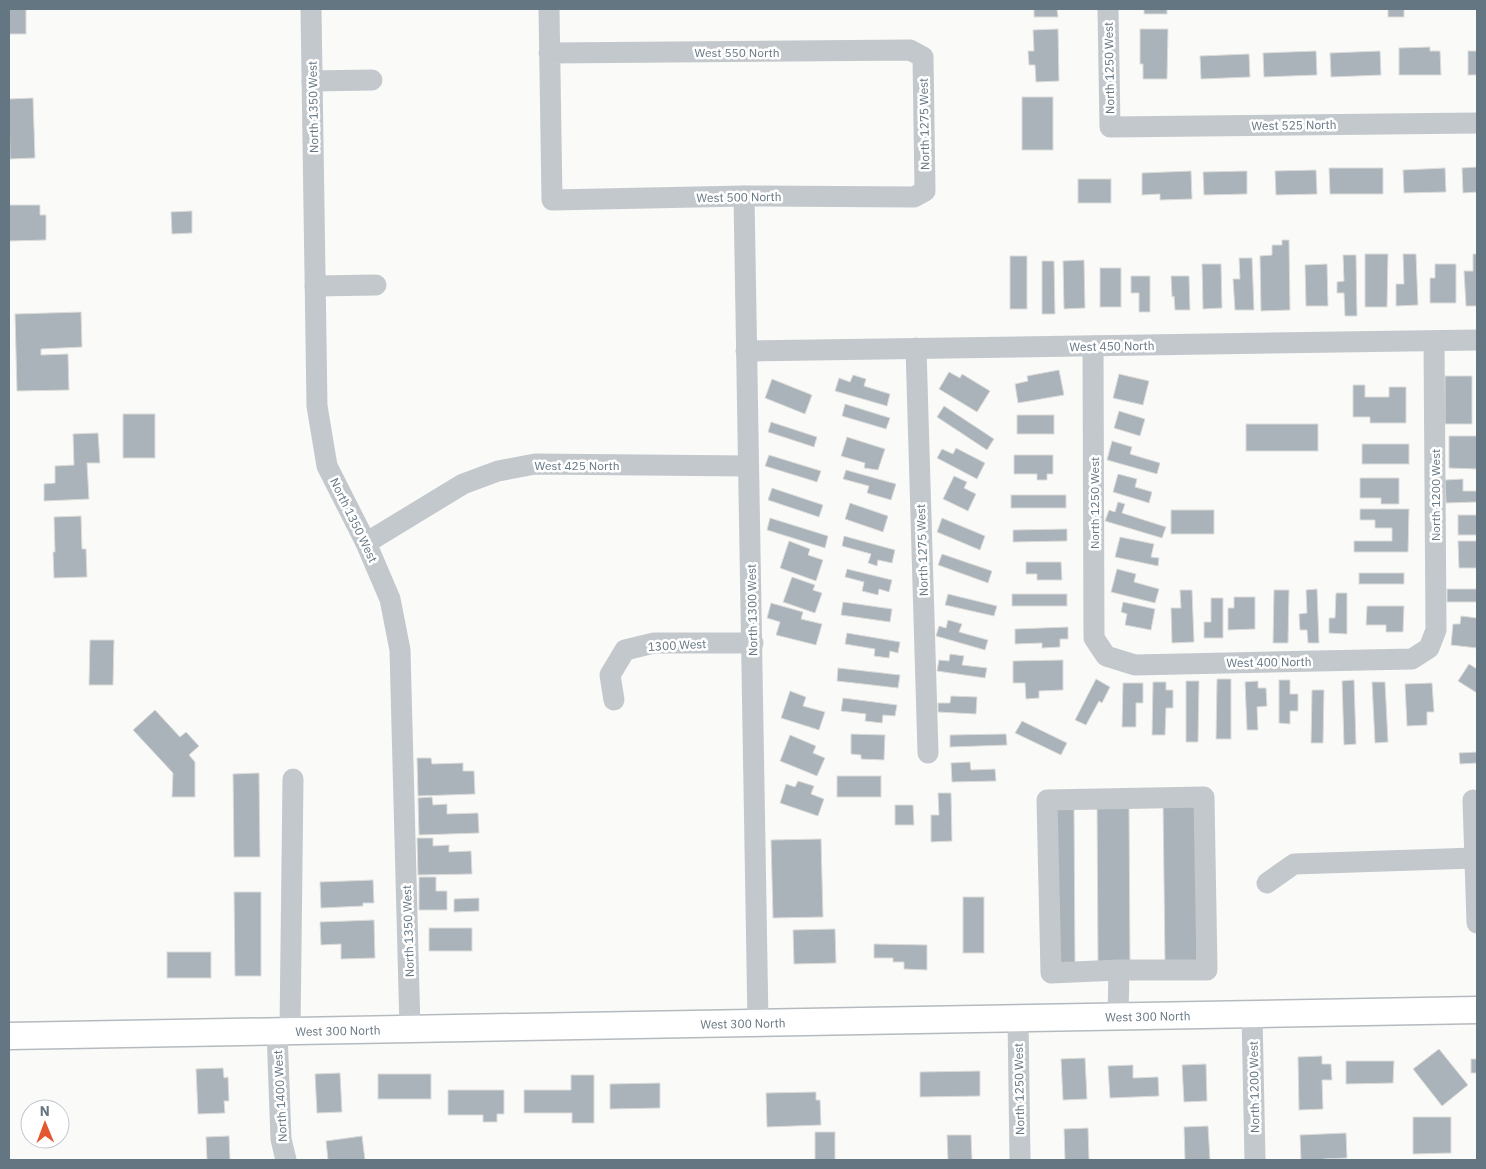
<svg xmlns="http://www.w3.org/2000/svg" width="1486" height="1169" viewBox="0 0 1486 1169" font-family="'IBM Plex Sans',sans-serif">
	<rect width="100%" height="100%" fill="#fafaf8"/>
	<!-- building -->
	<g fill="#aab3b9" stroke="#dcdcda">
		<rect x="9" y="9" width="17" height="25"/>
		<path d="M1034,9H1057L1058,17H1034Z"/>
		<rect x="1144" y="9" width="23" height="5"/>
		<rect x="1388" y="9" width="16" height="8"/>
		<path d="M1058,29L1059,81L1036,82L1035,65H1029L1028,51H1034L1033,30Z"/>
		<path d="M1140,29H1168L1167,79H1143V64H1140Z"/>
		<path d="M1430,47V51H1440L1441,75H1399V48Z"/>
		<path d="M1316,51L1317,75L1264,77L1263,53Z"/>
		<path d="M1380,51L1381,75L1331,77L1330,53Z"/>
		<rect x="1468" y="51" width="9" height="24"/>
		<path d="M1249,54L1250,77L1201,79L1200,56Z"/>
		<rect x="1022" y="97" width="31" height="53"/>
		<path d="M33,98L35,158L10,159L9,99Z"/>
		<path d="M1477,167V192L1463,193L1462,168Z"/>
		<path d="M1329,168H1383V194H1330Z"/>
		<path d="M1445,168L1446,192L1404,193L1403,170Z"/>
		<path d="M1316,170L1317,194L1276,195L1275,171Z"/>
		<path d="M1191,171L1192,199L1160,200V194L1142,195V173Z"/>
		<path d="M1247,171V194L1204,195L1203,172Z"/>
		<rect x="1078" y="179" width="33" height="24"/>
		<path d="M9,205H40V215H46V240L9,241Z"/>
		<path d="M192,211V233L172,234L171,212Z"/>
		<path d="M1282,240H1289L1290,310L1261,311L1260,256L1272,255V245H1282Z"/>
		<path d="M1365,254H1388L1387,307H1365Z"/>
		<path d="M1403,254H1416L1418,305L1396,306V284H1404Z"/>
		<path d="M1473,254H1477V306H1466L1464,271H1473Z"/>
		<path d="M1343,255H1356L1357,316H1345L1344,293H1337V282L1344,281Z"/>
		<rect x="1010" y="256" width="17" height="53"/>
		<path d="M1239,258H1252L1254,310H1235L1233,279H1240Z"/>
		<path d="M1084,260L1085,308L1064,309L1063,261Z"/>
		<path d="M1042,261H1054L1055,314H1042Z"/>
		<path d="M1202,264H1221L1222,308L1203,309Z"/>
		<path d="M1327,264L1328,306H1306L1305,265Z"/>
		<path d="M1435,264H1456V303H1430V278H1435Z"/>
		<rect x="1100" y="268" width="21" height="39"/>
		<path d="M1131,276H1150V312H1139V293H1131Z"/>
		<path d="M1171,276H1189L1190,310H1175L1174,296L1172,297Z"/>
		<path d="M81,312L82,347L41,349V355L68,354L69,390L17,391L15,314Z"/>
		<path d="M1059,370L1064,395L1018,403L1015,384L1028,381L1027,376Z"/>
		<path d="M949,372L960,378L962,374L990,391L977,412L939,389Z"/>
		<path d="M1119,374L1149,381L1143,405L1113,398Z"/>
		<path d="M853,375L866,379L864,386L890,394L887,406L835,391L839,378L850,382Z"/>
		<rect x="1445" y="376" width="27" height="48"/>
		<path d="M772,379L812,395L805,414L765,398Z"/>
		<path d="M1353,385H1365V397H1389V387H1406V423H1370V417H1353Z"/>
		<path d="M845,404L890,418L886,429L842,416Z"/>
		<path d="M944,406L994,439L987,450L937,417Z"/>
		<path d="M1119,411L1145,419L1140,436L1114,428Z"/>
		<rect x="123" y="414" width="32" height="44"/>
		<rect x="1017" y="415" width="37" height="19"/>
		<path d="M771,422L817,437L814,447L768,432Z"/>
		<rect x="1246" y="424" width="72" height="27"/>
		<path d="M98,433L100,463H87L89,499L44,501V484L55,483V466L74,465L73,434Z"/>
		<path d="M1449,436H1477V469L1449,468Z"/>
		<path d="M847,437L885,449L878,470L864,468L865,463L841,456Z"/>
		<path d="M1112,441L1132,447L1130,454L1160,463L1157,474L1107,460Z"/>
		<rect x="1362" y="444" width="47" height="20"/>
		<path d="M956,448L985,463L977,479L937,458L942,449L953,454Z"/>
		<path d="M769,455L821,471L817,482L765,466Z"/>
		<path d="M1014,455H1053V474H1047V480H1037V474H1014Z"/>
		<path d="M846,470L896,484L891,500L867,493L869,486L843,479Z"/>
		<path d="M1118,474L1137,479L1135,487L1152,492L1149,503L1113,492Z"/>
		<path d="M954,476L967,482L964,488L976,494L968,511L943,499Z"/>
		<path d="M1360,478H1399V504H1381V498H1360Z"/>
		<path d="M1463,479V491H1477V502L1446,503L1445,480Z"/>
		<path d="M772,488L823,505L819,517L768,500Z"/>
		<rect x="1011" y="495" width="55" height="13"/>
		<path d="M1118,502L1125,504L1122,513L1166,527L1162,538L1105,521L1109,510L1115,512Z"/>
		<path d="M850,503L888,516L883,532L845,519Z"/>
		<path d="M1360,509H1409L1408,552H1354V541H1392V528H1375V520H1360Z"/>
		<rect x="1171" y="510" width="43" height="24"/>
		<rect x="1458" y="515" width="19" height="20"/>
		<path d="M81,516L82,549H86L87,577L54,578L53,552H55L54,517Z"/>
		<path d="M770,518L828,536L825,548L767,530Z"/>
		<path d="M942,518L985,536L980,550L937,532Z"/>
		<path d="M1067,529V541L1013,542V530Z"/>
		<path d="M844,536L895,550L892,563L878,560L877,566L868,563L871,554L842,546Z"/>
		<path d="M1120,537L1154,544L1151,557L1159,558L1158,566L1115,557Z"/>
		<path d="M789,541L810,549L808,555L823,560L816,581L780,568Z"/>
		<path d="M1458,541H1477V568H1459Z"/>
		<path d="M942,554L992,571L988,583L938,565Z"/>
		<path d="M1026,562H1061L1062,580H1037V574H1026Z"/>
		<path d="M847,569L892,580L889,592L879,589L878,595L862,591L864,582L845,577Z"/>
		<path d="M1117,569L1136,574L1134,582L1159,589L1155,603L1111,592Z"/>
		<rect x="1359" y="573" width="45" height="11"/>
		<path d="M792,577L815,585L813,590L822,593L815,613L783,602Z"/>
		<path d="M1317,589L1319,643H1308L1307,630H1300L1299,614L1307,613L1306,590Z"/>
		<rect x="1447" y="589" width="30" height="13"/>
		<path d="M1180,590H1192L1194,642L1172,643L1171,608H1181Z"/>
		<path d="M1274,590H1289L1288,643H1273Z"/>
		<path d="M1336,593H1347V634L1329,633V618H1335Z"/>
		<path d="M948,594L997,606L994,616L945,605Z"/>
		<rect x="1012" y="594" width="55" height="12"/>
		<path d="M1234,597H1255V629L1228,630V608H1234Z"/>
		<path d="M1211,598H1223V638H1204V622H1211Z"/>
		<path d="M843,602L892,609L890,622L841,615Z"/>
		<path d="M1123,602L1155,609L1151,630L1125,625L1127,614L1121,612Z"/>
		<path d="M771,603L803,612L801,619L822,624L816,645L776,635L780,622L767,618Z"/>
		<path d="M1367,606H1404L1403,632H1386V625H1366Z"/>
		<path d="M1461,616L1477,618V648L1451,645L1453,624H1460Z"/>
		<path d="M948,620L962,624L959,632L988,640L985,650L936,636L939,626L946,628Z"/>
		<path d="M1068,627V639H1060V647L1042,648V643L1015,644V629Z"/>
		<path d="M847,633L900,642L898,653L890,651L889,658L874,656L875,649L845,644Z"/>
		<path d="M90,640H114L113,685H89Z"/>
		<path d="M950,654L964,656L962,665L987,668L985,678L937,671L939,660L949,661Z"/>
		<path d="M1063,660V690L1039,691V698L1026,699L1025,683H1013V661Z"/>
		<path d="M1469,664L1477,669V693L1458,681Z"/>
		<path d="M838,668L900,675L898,688L837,681Z"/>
		<path d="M1096,679L1110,687L1102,703L1099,701L1086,725L1075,720Z"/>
		<path d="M1217,679H1231V739H1216Z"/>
		<path d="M1279,680H1290V694H1298V711H1290V724L1279,723Z"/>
		<path d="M1354,680L1356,744L1344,745L1342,681Z"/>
		<path d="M1186,681H1199L1198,742H1186Z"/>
		<path d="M1258,681V688H1266L1267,706L1257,707L1258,730H1247L1245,682Z"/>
		<path d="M1153,682H1166V690H1173V708H1166L1165,735H1152Z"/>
		<path d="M1372,682H1385L1388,742L1375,743Z"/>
		<path d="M1123,683H1143V703H1136V727H1122Z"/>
		<path d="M1432,683L1434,712H1427V725L1407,726L1405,684Z"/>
		<path d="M1312,690H1324L1323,743H1311Z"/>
		<path d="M790,691L806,697L803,706L825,712L819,730L781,718Z"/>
		<path d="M951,696L977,697L976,714L938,712V703H950Z"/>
		<path d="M843,698L897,705L895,716L883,715L882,723L865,721L866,714L841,711Z"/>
		<path d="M155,710L180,737L186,732L199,746L189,755L195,762V797H172L173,773L133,730Z"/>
		<path d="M1022,721L1067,743L1061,755L1015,733Z"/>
		<path d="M851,734L885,735L884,760L861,759V755L851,754Z"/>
		<path d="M1006,734L1007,745L950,747V735Z"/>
		<path d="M790,735L816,746L813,753L825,758L817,776L780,761Z"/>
		<path d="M1477,752V763L1460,764L1459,753Z"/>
		<path d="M417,758H431L432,764L463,763V771H474L475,794L418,796Z"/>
		<path d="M970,762L971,770L995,769L996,781L952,782L951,763Z"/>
		<path d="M259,773L260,857H234L233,774Z"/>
		<rect x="837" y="776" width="44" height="21"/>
		<path d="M798,781L814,786L811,794L824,799L818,816L780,803L786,784L795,787Z"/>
		<path d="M938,793H951L952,841L931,842V815H939Z"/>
		<path d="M432,797L433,805L447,804V814L478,813L479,833L419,835L418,798Z"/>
		<path d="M1163,803H1196L1197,961L1165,962Z"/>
		<path d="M1097,804H1129L1130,963H1098Z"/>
		<path d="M895,805H913L914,825H895Z"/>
		<path d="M1049,805H1074L1075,964H1050Z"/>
		<path d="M417,838H433V846L449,845V852L471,851L472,874L418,875Z"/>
		<path d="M821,839L823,917L773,918L771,840Z"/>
		<path d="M419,877H436V891H447V910H419Z"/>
		<path d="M373,880L374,903H363V906L321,908L320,882Z"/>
		<path d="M234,892H261V976H235Z"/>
		<rect x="963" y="897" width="21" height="56"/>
		<path d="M479,898V911L454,912V899Z"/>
		<path d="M374,920L375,958L341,959V944L321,945L320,922Z"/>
		<rect x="429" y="928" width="43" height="23"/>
		<path d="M835,929L836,963L794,964L793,930Z"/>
		<path d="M874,944L927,945V970L904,969V962H893V958H874Z"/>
		<rect x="167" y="952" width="44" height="26"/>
		<path d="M1477,1048V1090V1073H1471V1059H1477Z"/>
		<path d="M1439,1049L1468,1085L1442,1106L1413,1069Z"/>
		<path d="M1322,1056V1064H1331L1332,1080H1322L1323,1109L1299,1110L1298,1057Z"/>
		<path d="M1085,1058L1087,1099L1063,1100L1061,1059Z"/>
		<path d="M1346,1061H1394L1393,1083L1346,1084Z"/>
		<path d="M1206,1064L1207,1101L1184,1102L1182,1065Z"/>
		<path d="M1133,1065V1078L1158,1077L1159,1096L1110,1098L1108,1066Z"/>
		<path d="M223,1068L224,1078L228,1077L229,1101H224L225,1113L198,1114L196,1069Z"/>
		<path d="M980,1071V1096L920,1097V1072Z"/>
		<path d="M340,1073L342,1112L317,1113L315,1074Z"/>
		<rect x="378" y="1074" width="53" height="25"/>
		<path d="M571,1075H594V1123H572V1113H524V1090H571Z"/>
		<path d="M660,1083V1108L610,1109V1084Z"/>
		<path d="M448,1090H504V1114H497V1122H483V1115H448Z"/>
		<path d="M816,1092V1100H820L821,1125L767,1127L766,1093Z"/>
		<path d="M1413,1117H1451V1153L1413,1154Z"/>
		<path d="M1208,1126L1210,1160H1185L1184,1127Z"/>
		<path d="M1088,1128L1089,1160H1065L1064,1129Z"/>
		<rect x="815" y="1132" width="20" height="28"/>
		<path d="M1346,1133L1347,1158L1323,1159V1160H1301L1300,1135Z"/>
		<path d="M947,1135H971L972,1160H948Z"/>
		<path d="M229,1136L230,1160H207L206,1137Z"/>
		<path d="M362,1136L365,1160H328L326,1141Z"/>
	</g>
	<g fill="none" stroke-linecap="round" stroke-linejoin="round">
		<!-- major casing -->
		<g stroke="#b5babe" stroke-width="29">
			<g id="major">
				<path id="s1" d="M9,1036L1477,1010"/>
			</g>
		</g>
		<!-- minor -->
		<g stroke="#c3c8cc" stroke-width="21">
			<path d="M311,9L317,406L327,466L366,543L390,599L400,650L410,1029"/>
			<path d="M549,9L552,200L744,196L914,197L925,191L923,57L910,50L549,53"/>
			<path d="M1108,9L1110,127L1477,123"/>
			<path d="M312,81L372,80"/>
			<path d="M744,196L758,1023"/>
			<path d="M315,286L376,285"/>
			<path d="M1093,346L1094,638L1106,656L1135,665L1412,659L1429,648L1436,630L1434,341"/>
			<path d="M916,348L928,753"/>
			<path d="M746,351L1477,340"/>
			<path d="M366,543L463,484L498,471L535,464L748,466"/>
			<path d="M614,700L610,675L625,650L654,643H753"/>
			<path d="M1473,800L1477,923"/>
			<path d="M1267,883L1294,864L1475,858"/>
			<path d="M1252,1014L1255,1160"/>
			<path d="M1118,1017L1119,970H1207L1204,797L1047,800L1051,973L1119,970"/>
			<path d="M1018,1018L1020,1160"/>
			<path d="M277,1031L281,1139L286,1160"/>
			<path d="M290,1031L293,779"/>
		</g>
		<!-- major -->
		<use href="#major" stroke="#fff" stroke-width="26"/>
	</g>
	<g text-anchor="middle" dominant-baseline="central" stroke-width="5" stroke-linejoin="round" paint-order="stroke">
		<!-- street labels -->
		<g font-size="12" fill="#657683" stroke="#fff">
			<text x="737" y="52">West 550 North</text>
			<text transform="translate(1109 68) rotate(-91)">North 1250 West</text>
			<text transform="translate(313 107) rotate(-91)">North 1350 West</text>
			<text transform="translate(924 124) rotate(-91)">North 1275 West</text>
			<text transform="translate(1294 125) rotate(-1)">West 525 North</text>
			<text transform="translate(739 197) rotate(-1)">West 500 North</text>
			<text transform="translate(1112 346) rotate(-1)">West 450 North</text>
			<text x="577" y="465">West 425 North</text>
			<text transform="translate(1435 495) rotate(-90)">North 1200 West</text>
			<text transform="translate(1094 503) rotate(-90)">North 1250 West</text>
			<text transform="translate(354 520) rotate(64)">North 1350 West</text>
			<text transform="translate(922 550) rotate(-92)">North 1275 West</text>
			<text transform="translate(752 610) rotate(-91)">North 1300 West</text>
			<text transform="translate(677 645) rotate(-3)">1300 West</text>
			<text transform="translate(1269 662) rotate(-1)">West 400 North</text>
			<text transform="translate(408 931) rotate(-92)">North 1350 West</text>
			<text stroke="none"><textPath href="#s1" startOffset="1139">West 300 North</textPath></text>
			<text stroke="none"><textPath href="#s1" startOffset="734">West 300 North</textPath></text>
			<text stroke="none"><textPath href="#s1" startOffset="329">West 300 North</textPath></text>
			<text transform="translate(1254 1087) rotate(-91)">North 1200 West</text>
			<text transform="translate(1019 1089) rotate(-91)">North 1250 West</text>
			<text transform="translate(280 1096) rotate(-93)">North 1400 West</text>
		</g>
	</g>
	<!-- border -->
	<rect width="1486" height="1169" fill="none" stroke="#657683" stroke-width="20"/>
	<!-- north arrow -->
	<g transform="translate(45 1124) rotate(359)"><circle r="24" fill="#ffffff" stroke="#c1c8cd"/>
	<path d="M0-4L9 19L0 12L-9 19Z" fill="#e4572e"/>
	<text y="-8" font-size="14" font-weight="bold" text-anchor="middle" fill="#657683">N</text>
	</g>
</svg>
